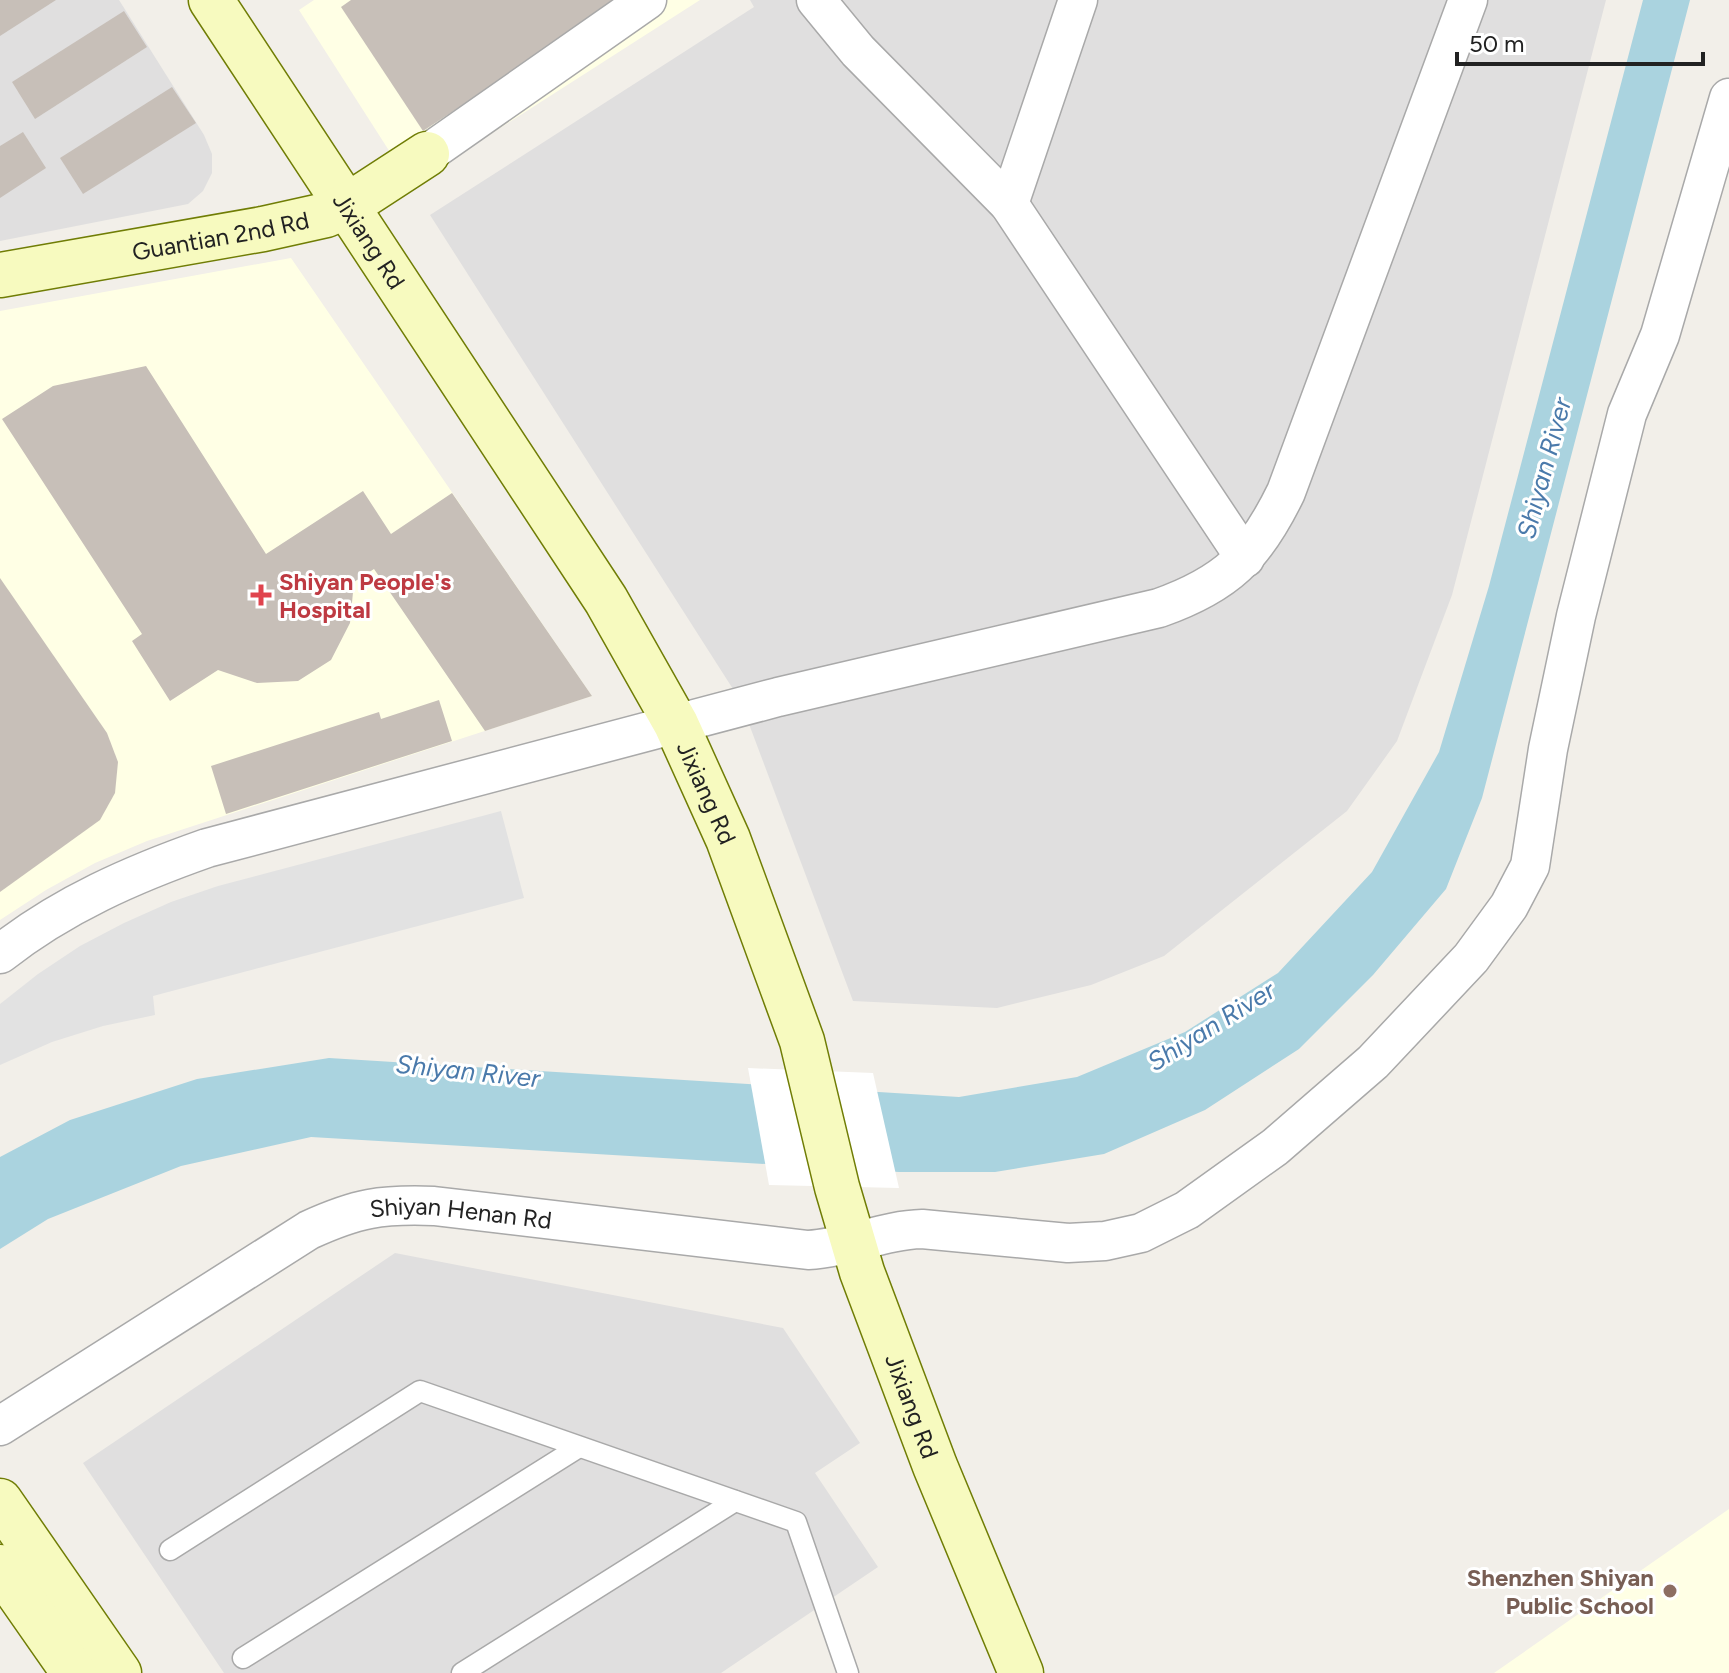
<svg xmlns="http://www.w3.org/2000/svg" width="1729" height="1673" viewBox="0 0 1729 1673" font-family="Figtree,sans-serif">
	<rect width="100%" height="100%" fill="#f2efe9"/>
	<!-- residential -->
	<g fill="#e0dfdf">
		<path d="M0,0H119L204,135L212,154V173L203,191L188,204L0,241Z"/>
		<path d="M750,0H1606L1452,595L1397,741L1347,811L1164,956L1091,985L997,1008L853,1001L740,700L430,215L754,7Z"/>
		<path d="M395,1253L783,1328L860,1443L815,1473L878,1567L721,1673H224L83,1463Z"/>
	</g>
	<!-- education -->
	<g fill="#ffffe5">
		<path d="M314,0H700L411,185L299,10Z"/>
		<path d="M291,258L592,696L147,841L95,863L46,890L0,920V311Z"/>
		<path d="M1729,1509V1673H1494Z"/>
	</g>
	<!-- parking -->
	<path fill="#e2e2e2" d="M501,811L524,898L153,996L155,1015L103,1026L52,1042L0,1065V1004L38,974L80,946L124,923L171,902L218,886Z"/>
	<!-- water -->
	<path fill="#aad3df" d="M1643,0H1690L1482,798L1446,889L1373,975L1299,1049L1205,1110L1104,1154L995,1172H899L311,1137L181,1166L48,1219L0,1249V1157L70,1120L197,1079L329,1058L959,1097L1077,1077L1185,1032L1278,973L1372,872L1439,752L1489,586Z"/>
	<!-- pier -->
	<path fill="#fff" d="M748,1068L873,1073L899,1188L769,1185Z"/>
	<!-- building -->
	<g fill="#c7bfb8">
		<path d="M0,0H56L0,36Z"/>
		<path d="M351,0H622L423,131L341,7Z"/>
		<path d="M124,11L147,47L35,119L12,82Z"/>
		<path d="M172,87L196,123L83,194L60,158Z"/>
		<path d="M23,132L46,168L0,198V146Z"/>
		<path d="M146,366L266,554L363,491L391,534L452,493L592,696L485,731L374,569L354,582L350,623L331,660L298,681L257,683L218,670L170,701L132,641L142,634L2,419L53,386Z"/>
		<path d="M0,578L107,733L118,762L115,793L100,820L0,892Z"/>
		<path d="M439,700L452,741L226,814L211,766L379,712L381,719Z"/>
	</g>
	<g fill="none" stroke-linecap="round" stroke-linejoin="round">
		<!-- lane casing -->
		<g stroke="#a9a9a9" stroke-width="23">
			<g id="lane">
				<path d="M170,1550L420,1391L796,1522L848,1673"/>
				<path d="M243,1658L579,1447"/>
				<path d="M462,1673L735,1501"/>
			</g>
		</g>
		<!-- street casing -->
		<g stroke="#a9a9a9" stroke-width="41">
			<g id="street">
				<path d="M816,0L858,51L1009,204L1245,558"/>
				<path d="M427,154L647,0"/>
				<path d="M1009,204L1078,0"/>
				<path d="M0,954C62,905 133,874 207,848L778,697L1159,608C1227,584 1255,556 1286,492L1468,0"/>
				<path id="s1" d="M0,1426L309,1230C357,1208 381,1204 434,1206L808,1250C848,1248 883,1230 922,1229L1068,1243L1105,1241L1141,1233L1187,1210L1275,1147L1373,1062L1471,958L1509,906L1530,866L1548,749L1576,616L1627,414L1660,335L1729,98"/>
			</g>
		</g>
		<!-- secondary casing -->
		<g stroke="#707d05" stroke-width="47">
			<g id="secondary">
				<path id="s2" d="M211,0L606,600L676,724L728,839L802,1041L837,1187L862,1272L935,1466L1021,1673"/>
				<path id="s3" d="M0,275L263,229L326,215L347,206L427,154"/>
				<path d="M0,1501L119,1673"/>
				<path d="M0,1567L74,1673"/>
			</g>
		</g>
		<!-- lane -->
		<use href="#lane" stroke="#fff" stroke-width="20"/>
		<!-- street -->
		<use href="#street" stroke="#fff" stroke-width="38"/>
		<!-- secondary -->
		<use href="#secondary" stroke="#f7fabf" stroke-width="44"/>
	</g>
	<!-- markers -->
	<path fill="#e0444e" stroke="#fff" stroke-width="3" d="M257 583h8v8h8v8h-8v8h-8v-8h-8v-8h8z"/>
	<circle fill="#8d6e63" stroke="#fff" stroke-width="3" cx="1670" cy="1591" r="8"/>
	<g text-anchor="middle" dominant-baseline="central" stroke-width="6" stroke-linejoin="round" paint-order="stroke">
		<!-- street labels -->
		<g font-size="24" fill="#222" stroke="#fff">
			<text stroke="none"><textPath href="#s3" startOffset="224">Guantian 2nd Rd</textPath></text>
			<text stroke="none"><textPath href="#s2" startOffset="288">Jixiang Rd</textPath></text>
			<text stroke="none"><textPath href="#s2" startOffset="936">Jixiang Rd</textPath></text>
			<text stroke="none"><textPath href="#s1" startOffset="522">Shiyan Henan Rd</textPath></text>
			<text stroke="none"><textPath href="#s2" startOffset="1584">Jixiang Rd</textPath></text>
		</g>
		<!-- health labels -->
		<g font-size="24" font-weight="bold" fill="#be3a42" stroke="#fff" text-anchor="start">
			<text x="279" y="581">Shiyan People's<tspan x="279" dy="28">Hospital</tspan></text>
		</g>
		<!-- education labels -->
		<g font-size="24" font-weight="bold" fill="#785e54" stroke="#fff" text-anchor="end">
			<text x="1654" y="1577">Shenzhen Shiyan<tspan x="1654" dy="28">Public School</tspan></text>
		</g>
		<!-- water labels -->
		<g font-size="26" font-style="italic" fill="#4a7aab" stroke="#fff">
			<text transform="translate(1544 468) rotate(-75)">Shiyan River</text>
			<text transform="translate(1211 1026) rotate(-32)">Shiyan River</text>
			<text transform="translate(468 1071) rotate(6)">Shiyan River</text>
		</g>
	</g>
	<!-- scale -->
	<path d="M1457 52v12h246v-12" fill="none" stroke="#222222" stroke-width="4"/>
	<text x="1469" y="52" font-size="24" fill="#222222" stroke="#ffffff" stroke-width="6" paint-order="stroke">50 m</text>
</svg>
